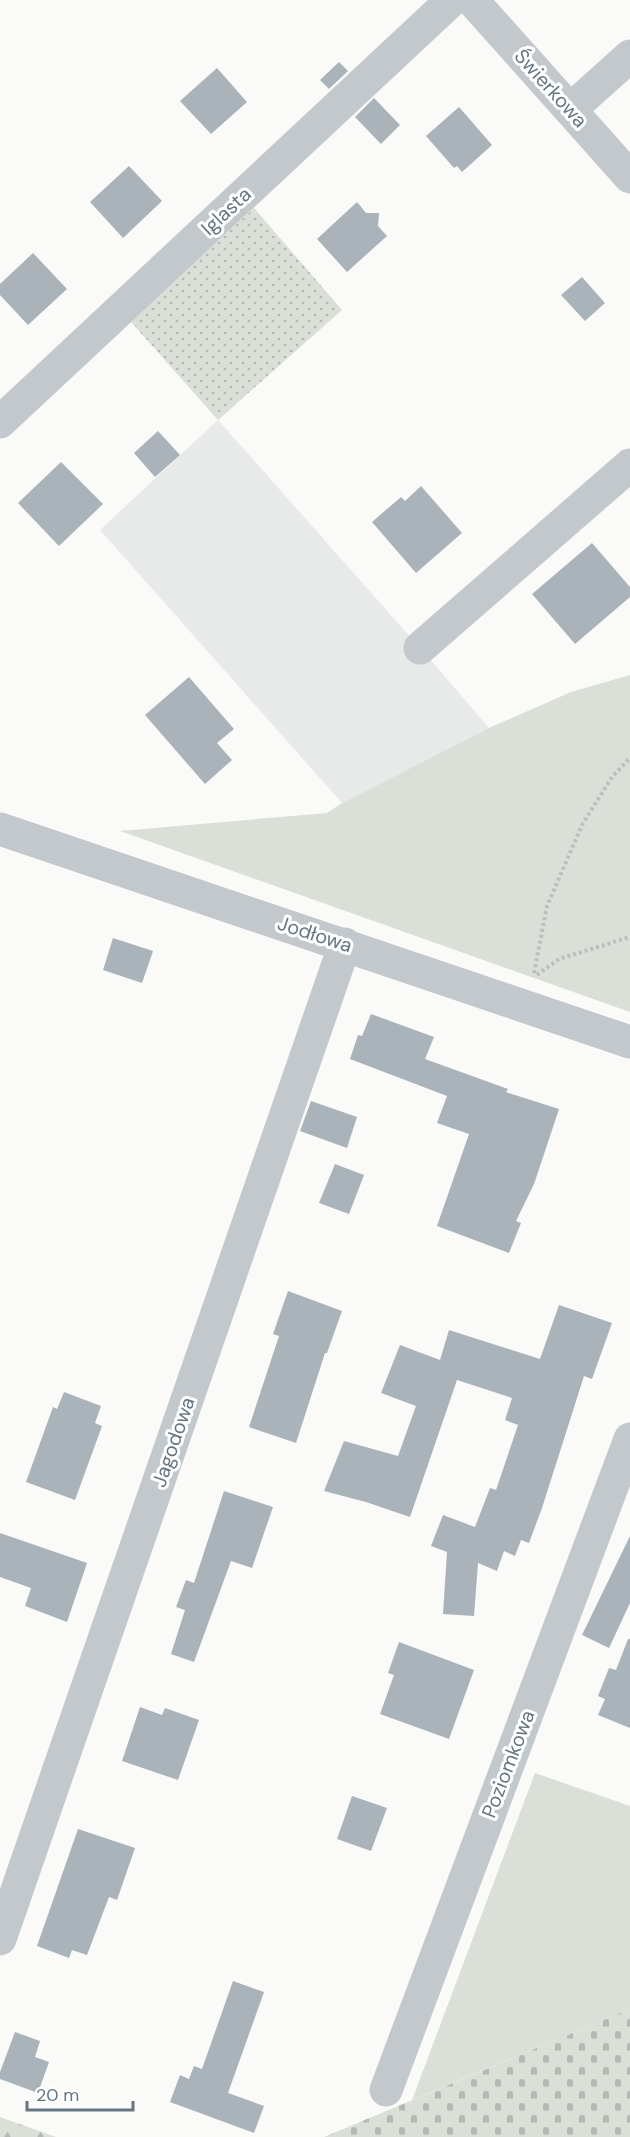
<svg xmlns="http://www.w3.org/2000/svg" width="630" height="2137" viewBox="0 0 630 2137" font-family="'DM Sans',sans-serif">
	<defs>
		<pattern id="forest-firs" width="22" height="20" patternUnits="userSpaceOnUse" patternTransform="scale(1.5)"><rect width="22" height="20" fill="#dadfd7"/><path d="M5 1l3.5 6h-7zM16 11l3.5 6h-7z" fill="#b4b9b4"/></pattern>
		<pattern id="cemetery-stones" width="16" height="16" patternUnits="userSpaceOnUse" patternTransform="scale(1.5)"><rect width="16" height="16" fill="#dadfd7"/><path d="M2 7V4a2 2 0 0 1 4 0v3zM10 15v-3a2 2 0 0 1 4 0v3z" fill="#b4b9b4"/></pattern>
		<pattern id="garden-dots" width="8" height="8" patternUnits="userSpaceOnUse" patternTransform="scale(1.5)"><rect width="8" height="8" fill="#dadfd7"/><path d="M2 2h.1M6 6h.1" fill="none" stroke="#b4b9b4" stroke-width="1.8" stroke-linecap="round"/></pattern>
	</defs>
	<rect width="100%" height="100%" fill="#fafaf8"/>
	<!-- built -->
	<path fill="#e8e9e9" d="M218,420L429,658L489,728L342,803L100,530Z"/>
	<!-- green -->
	<g fill="#dadfd7">
		<path d="M630,675V1012L120,831L327,813L342,803L489,728L571,692Z"/>
		<path d="M535,1773L630,1806V2009L412,2100Z"/>
	</g>
	<!-- forest -->
	<path fill="url(#forest-firs)" d="M0,2117L56,2137H0Z"/>
	<!-- cemetery -->
	<path fill="url(#cemetery-stones)" d="M630,2009V2137H324L348,2127Z"/>
	<!-- garden -->
	<path fill="url(#garden-dots)" d="M254,208L342,310L218,420L131,322Z"/>
	<!-- building -->
	<g fill="#aab3b9">
		<path d="M339,62L348,71L329,89L320,80Z"/>
		<path d="M217,68L247,102L211,134L180,101Z"/>
		<path d="M374,98L400,125L381,144L355,117Z"/>
		<path d="M459,107L492,145L462,172L457,166L454,168L426,136Z"/>
		<path d="M129,166L162,201L123,238L90,202Z"/>
		<path d="M357,202L366,213H379L378,226L387,236L347,272L317,239Z"/>
		<path d="M33,253L67,289L28,325L0,295V284Z"/>
		<path d="M582,277L605,303L585,321L561,295Z"/>
		<path d="M158,431L180,455L155,477L134,453Z"/>
		<path d="M61,462L103,504L59,546L18,503Z"/>
		<path d="M421,486L462,533L416,573L372,522L401,497L405,501Z"/>
		<path d="M592,543L630,587V597L575,644L532,594Z"/>
		<path d="M189,677L234,729L217,743L232,760L205,784L145,715Z"/>
		<path d="M113,938L153,951L142,983L103,970Z"/>
		<path d="M371,1014L434,1037L425,1059L508,1089L506,1092L559,1109L534,1184L516,1221L521,1223L509,1253L437,1226L469,1134L437,1123L447,1096L350,1059L358,1035L362,1036Z"/>
		<path d="M311,1101L357,1117L347,1148L300,1131Z"/>
		<path d="M335,1164L364,1175L349,1214L319,1203Z"/>
		<path d="M288,1291L342,1311L327,1353H325L296,1443L249,1427L279,1336L273,1334Z"/>
		<path d="M559,1305L612,1323L592,1379L584,1376L542,1508L529,1543L521,1540L515,1556L504,1551L497,1571L478,1563L474,1616L443,1614L447,1552L431,1546L443,1515L475,1527L490,1488L496,1490L518,1425L505,1420L512,1398L457,1380L410,1517L366,1502L324,1491L344,1441L398,1456L416,1406L381,1393L400,1345L440,1360L449,1330L540,1359Z"/>
		<path d="M64,1392L101,1406L95,1423L102,1426L75,1500L26,1482L53,1407L57,1409Z"/>
		<path d="M224,1491L273,1507L252,1568L231,1561L194,1662L171,1654L185,1610L176,1607L186,1580L194,1583Z"/>
		<path d="M0,1533L87,1563L67,1622L25,1606L31,1588L0,1577Z"/>
		<path d="M630,1536V1603L609,1648L582,1635Z"/>
		<path d="M628,1639H630V1728L598,1715L605,1699L598,1696L609,1668L616,1670Z"/>
		<path d="M399,1642L474,1670L449,1739L380,1714L394,1675L388,1673Z"/>
		<path d="M140,1707L162,1715L165,1708L199,1720L178,1780L122,1761Z"/>
		<path d="M352,1796L387,1808L371,1851L337,1839Z"/>
		<path d="M78,1829L135,1848L117,1900L109,1897L87,1955L72,1950L69,1958L37,1946Z"/>
		<path d="M233,1981L264,1992L228,2093L264,2106L254,2133L170,2102L180,2075L189,2079L194,2066L202,2069Z"/>
		<path d="M15,2032L40,2041L35,2057L49,2062L38,2093L0,2079V2072Z"/>
	</g>
	<g fill="none" stroke-linecap="round" stroke-linejoin="round">
		<!-- path -->
		<g stroke="#bbbfc2" stroke-width="4" stroke-dasharray="3 3" stroke-linecap="butt">
			<path d="M534,973L547,906L582,825L612,777L630,758"/>
			<path d="M537,975L559,959L630,937"/>
		</g>
		<!-- minor -->
		<g stroke="#c3c8cc" stroke-width="33">
			<path d="M472,0L630,177"/>
			<path d="M571,109L630,56"/>
			<path d="M0,422L452,0"/>
			<path d="M420,648L630,465"/>
			<path d="M0,829L630,1042"/>
			<path d="M0,1939L345,944"/>
			<path d="M386,2090L630,1439"/>
		</g>
	</g>
	<g text-anchor="middle" dominant-baseline="central" stroke-width="6" stroke-linejoin="round" paint-order="stroke">
		<!-- street labels -->
		<g font-size="20" fill="#657683" stroke="#fff">
			<text transform="translate(551 88) rotate(48)">Świerkowa</text>
			<text transform="translate(226 211) rotate(-43)">Iglasta</text>
			<text transform="translate(315 934) rotate(18)">Jodłowa</text>
			<text transform="translate(173 1442) rotate(-71)">Jagodowa</text>
			<text transform="translate(508 1764) rotate(-69)">Poziomkowa</text>
		</g>
	</g>
	<!-- scale -->
	<path d="M27 2101v9h106v-9" fill="none" stroke="#657683" stroke-width="3"/>
	<text x="36" y="2101" font-size="18" fill="#657683" stroke="#ffffff" stroke-width="4.5" paint-order="stroke">20 m</text>
</svg>
